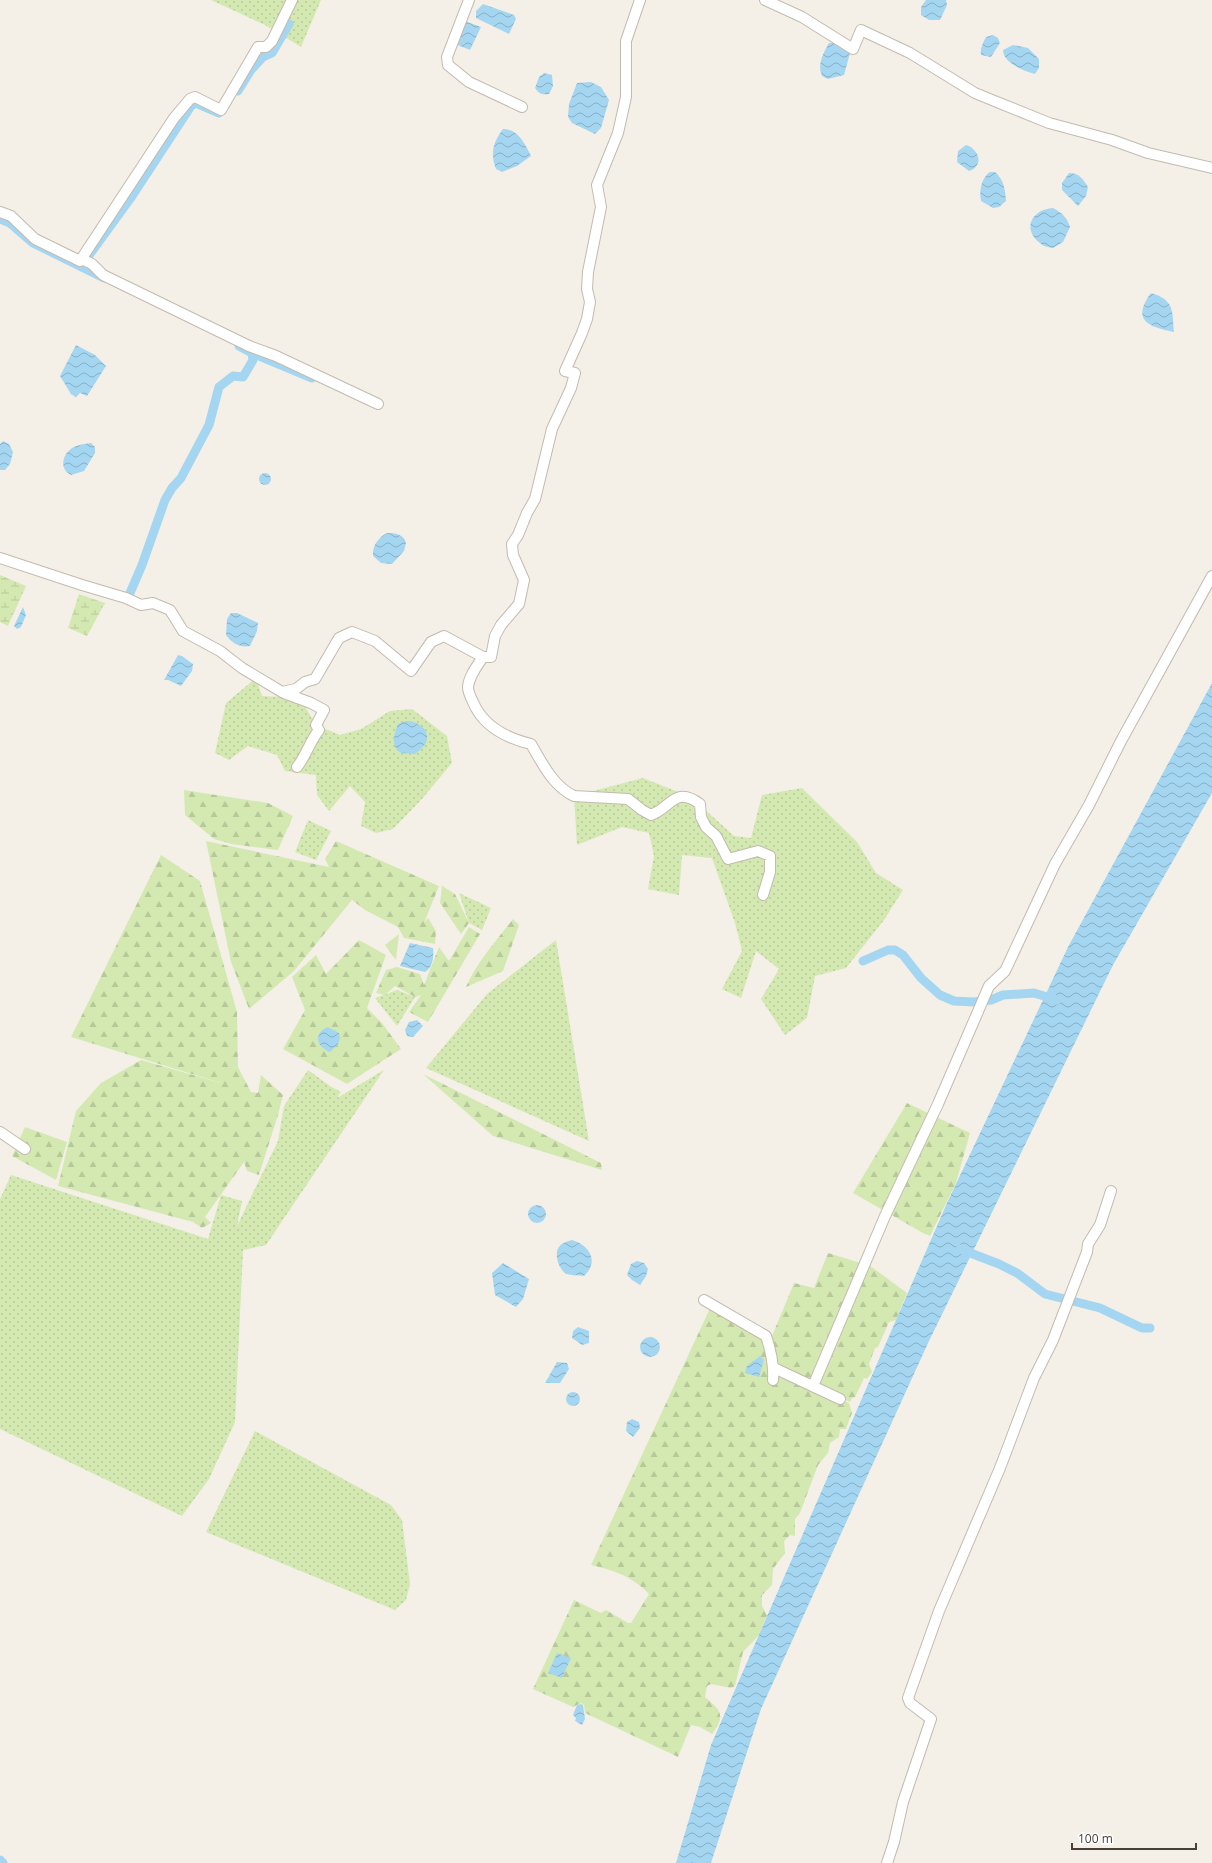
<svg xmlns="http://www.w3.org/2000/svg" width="1212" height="1863" viewBox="0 0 1212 1863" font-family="'Open Sans',sans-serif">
	<defs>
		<pattern id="grass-dots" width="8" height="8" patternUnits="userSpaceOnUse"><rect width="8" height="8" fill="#d3e9b1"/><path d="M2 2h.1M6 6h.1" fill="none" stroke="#b7c999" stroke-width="1.8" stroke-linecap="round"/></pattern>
		<pattern id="forest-firs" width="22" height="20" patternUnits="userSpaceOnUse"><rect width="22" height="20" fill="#d3e9b1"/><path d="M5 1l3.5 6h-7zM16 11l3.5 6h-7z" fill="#b7c999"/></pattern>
		<pattern id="wetland-marsh" width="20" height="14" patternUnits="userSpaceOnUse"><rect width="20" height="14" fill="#d3e9b1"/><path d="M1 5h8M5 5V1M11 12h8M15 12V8" fill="none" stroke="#b7c999"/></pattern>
		<pattern id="water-waves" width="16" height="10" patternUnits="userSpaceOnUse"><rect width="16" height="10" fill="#a4d6f1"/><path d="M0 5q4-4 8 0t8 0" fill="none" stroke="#88afc4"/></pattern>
	</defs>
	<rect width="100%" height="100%" fill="#f4f0e8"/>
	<!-- grass -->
	<g fill="url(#grass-dots)">
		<path d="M211,0H321L301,47L265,25Z"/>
		<path d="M256,678L262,696L300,698L316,725L340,735L361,729L390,711L412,709L447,736L452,763L421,800L393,829L376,833L361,826L365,802L350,786L329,811L317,795L316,775L285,771L277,755L248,746L229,760L215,753L226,703Z"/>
		<path d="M643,778L691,797L734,836L751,838L762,795L802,788L857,842L876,873L903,890L884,920L846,968L815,976L807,1018L785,1035L761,999L779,969L756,951L741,998L722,989L742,951L735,923L712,858L682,855L679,895L648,889L654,856L649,833L622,827L577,845L574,796Z"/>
		<path d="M308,820L331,831L316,860L295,852Z"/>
		<path d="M459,893L491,908L482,930L469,923Z"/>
		<path d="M556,940L589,1141L426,1068L487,994Z"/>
		<path d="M397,990L415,997L397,1026L375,998Z"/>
		<path d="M308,1070L330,1086L341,1092L337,1098L384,1070L266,1245L243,1250L235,1422L209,1479L182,1516L0,1429V1199L11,1175L208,1239L221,1195L242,1201L237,1226L278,1141L284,1106Z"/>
		<path d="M255,1431L391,1505L402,1520L410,1584L406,1600L395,1610L206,1532Z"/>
	</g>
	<!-- forest -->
	<g fill="url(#forest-firs)">
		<path d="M184,790L268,803L293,816L278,850L231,844L214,839L185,815Z"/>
		<path d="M206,841L329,867L325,859L336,841L439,886L424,923L428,918L436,931L435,944L404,938L398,927L365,910L352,900L294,971L249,1009L231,962Z"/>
		<path d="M161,855L200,881L237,1012L238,1067L251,1092L258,1093L261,1075L283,1095L278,1115L259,1175L247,1171L244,1162L205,1217L211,1223L202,1228L193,1222L58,1186L76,1111L101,1083L141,1060L231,1086L71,1037Z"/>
		<path d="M442,886L455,894L469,923L461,934L440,903Z"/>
		<path d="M513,919L519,925L503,971L466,987C477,962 496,941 513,919Z"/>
		<path d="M469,927L480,934L428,1022L409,1012L421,995L415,997L395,986L385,995L376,993L386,970L397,967L420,974L424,985L439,947L449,961Z"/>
		<path d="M399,934L396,960L385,945Z"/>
		<path d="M359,940L386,955L367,1008L382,1023L401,1049L347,1084L283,1049L305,1010L292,977L316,955L326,974Z"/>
		<path d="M423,1074L601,1163L602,1170L493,1136Z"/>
		<path d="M907,1103L970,1133L956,1183L930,1236L923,1233L853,1193Z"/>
		<path d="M25,1127L67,1142L56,1180L12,1156Z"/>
		<path d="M828,1253L864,1264L813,1385L775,1367L769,1337L772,1336L794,1283L814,1288Z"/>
		<path d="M869,1265L907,1293L896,1320L889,1322L878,1347L875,1348L869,1364L872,1372L867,1379L864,1378L855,1397L852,1398L850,1402L816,1385Z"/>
		<path d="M711,1306L765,1337L775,1370L849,1403L852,1413L846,1429H840L839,1437L830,1443L828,1453L818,1465L800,1513L795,1519V1536L790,1535L784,1541L785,1553L773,1569L772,1585L762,1595V1606L767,1615L759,1635L743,1652L735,1686L731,1688L711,1684L707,1686L705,1697C721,1710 726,1716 712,1734L700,1727L691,1725L678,1757L585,1713L584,1705L581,1703L573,1707L533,1689L574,1600L601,1613L606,1610L628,1623H631L649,1594C633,1577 614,1570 591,1565Z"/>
	</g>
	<!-- wetland -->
	<g fill="url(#wetland-marsh)">
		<path d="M0,575L26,586L8,626L0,622Z"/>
		<path d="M79,594L105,603L87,636L68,628Z"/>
	</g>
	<!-- water -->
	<g fill="url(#water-waves)">
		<path d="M926,0H946L947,5L940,20H929L921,15V7Z"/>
		<path d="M483,4L514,15L516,19L509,34L476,18V11Z"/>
		<path d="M462,20L481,27L470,50L455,44Z"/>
		<path d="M993,35L998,38L1000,43L991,57L981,55C980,48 983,43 986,37Z"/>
		<path d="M829,43H835L850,53L844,75L828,79L822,76C817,64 823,54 829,43Z"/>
		<path d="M1013,45L1028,48L1039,59V68L1035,74C1024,71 1003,63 1003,50Z"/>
		<path d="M544,73L552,75L553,86L549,94C542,95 539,94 535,88L539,77Z"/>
		<path d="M591,82L601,87L609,100L601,128L595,134L572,123L568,117L569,104L577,83Z"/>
		<path d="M503,129C518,129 525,144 531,156L517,166L502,172L496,169C490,154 493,142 503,129Z"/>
		<path d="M966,145C980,150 984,166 969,171L957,162L958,151Z"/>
		<path d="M990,172H995C1004,180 1005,189 1006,201L999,207L993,208L981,201C979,191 981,178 990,172Z"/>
		<path d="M1069,173C1079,173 1083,179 1088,187L1086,196L1078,206L1062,190V183Z"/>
		<path d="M1053,208C1062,213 1067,217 1070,227L1063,242L1053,248C1049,247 1044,247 1041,244C1022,230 1030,210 1053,208Z"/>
		<path d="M1151,293C1175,300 1172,311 1174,332C1148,327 1131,320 1151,293Z"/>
		<path d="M76,345L95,355L106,366L87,396L80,393L76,397L71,394L60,376Z"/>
		<path d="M3,441L9,444L13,452L10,464L5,470H0V444Z"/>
		<path d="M91,443L95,447V453L84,471L71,475C59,469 62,455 72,448C77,445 84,444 91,443Z"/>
		<circle cx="265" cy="479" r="6"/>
		<path d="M387,533C395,533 404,534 406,543L404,551L392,564L381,563L373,556C372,545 379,537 387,533Z"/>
		<path d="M23,607L26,615L21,627L17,629L14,626Z"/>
		<path d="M231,613H237L258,623L257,631L250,646C239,648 232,643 226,635L227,619Z"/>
		<path d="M178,655L182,656L193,664L192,671L181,686L168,680H164Z"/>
		<path d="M1212,683V793L1113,965L929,1341L761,1709L711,1863H676L711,1745L947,1203L1068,947Z"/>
		<path d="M406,721C415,720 429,728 427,739C426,746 420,750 415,754L401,753C390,745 394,735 398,724Z"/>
		<path d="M410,943L433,948C434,957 433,967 425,972L400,966Z"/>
		<path d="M417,1020L423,1026L413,1037L407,1036L405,1030L409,1022Z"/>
		<path d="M328,1027L339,1033L340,1038L338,1044L330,1052C316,1047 313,1033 328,1027Z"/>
		<circle cx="537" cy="1214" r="9"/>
		<path d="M572,1240C589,1245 600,1261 584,1276C578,1275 570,1276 565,1273C562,1271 561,1268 559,1265C554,1252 557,1243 572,1240Z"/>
		<path d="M637,1261L644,1263L648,1269L646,1276L640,1285L632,1280L627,1275L631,1264Z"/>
		<path d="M503,1263L529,1279L523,1299L516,1307L495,1295L492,1273Z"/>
		<path d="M578,1327L589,1331V1343L582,1345L572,1338L573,1331Z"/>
		<circle cx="650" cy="1347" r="10"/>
		<path d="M760,1356L764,1360L759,1377L745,1373L747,1366Z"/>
		<path d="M557,1362L567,1363L569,1369L560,1383H545Z"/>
		<circle cx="573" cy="1399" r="7"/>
		<path d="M632,1419L639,1422L640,1428L633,1437L626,1431L627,1422Z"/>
		<path d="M557,1653L571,1658L562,1678L548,1673Z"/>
		<path d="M581,1704L583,1705L585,1719L582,1725L575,1721L576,1718L573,1715L577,1705Z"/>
	</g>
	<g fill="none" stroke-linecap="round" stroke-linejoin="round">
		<!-- canal -->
		<g stroke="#a4d6f1" stroke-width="9">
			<path d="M238,91L251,70L263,57L272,53L289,24"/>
			<path d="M0,219L10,223L33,243L104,278"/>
			<path d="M87,258L132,196L191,106L196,103L219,113"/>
			<path d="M252,353L312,378"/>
			<path d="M130,593L142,565L165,500L172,488L181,478L209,425L219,387L233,376L243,377L253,360L252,353L239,346"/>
			<path d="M863,961L888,950H895L903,955L921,978L940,995L954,1001L974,1002L991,1000L1003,995L1034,993L1057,1000"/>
			<path d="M960,1249L999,1264L1017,1273L1045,1294L1100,1308L1142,1328H1150"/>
			<path d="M0,1860L3,1863"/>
		</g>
		<!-- minor casing -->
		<g stroke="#c3baae" stroke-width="12">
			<g id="minor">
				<path d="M469,0L447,57L448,65L469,82L522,107"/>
				<path d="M640,0L626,41V97L618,133L597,185L601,207L588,272L587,289L590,302L587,319L582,333L565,371L575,373L571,388L552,429L535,499L527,513L518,535L512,544L513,555L524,580L519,604L501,625L495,636L491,657H483C477,666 469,676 468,687C468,692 471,698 473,702C483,726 506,738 531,744C542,763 553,786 574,796L628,799L642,810L651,815C671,808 675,785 700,804L701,817L706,827L716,836L728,859L758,851L770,856V872L763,895"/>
				<path d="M765,0L802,17L853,49L861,30L910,53L975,93L992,100L1049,123L1112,140L1148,153L1212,168"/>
				<path d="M0,212L11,216L35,239L80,261L174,118L190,99L195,97L221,110L258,47H266L272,41L292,0"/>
				<path d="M82,259L92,264L103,275L249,346L276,356L378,404"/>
				<path d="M0,558L82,585L126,598L141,605L153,603L170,610L183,631L220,651L242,668L282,692L296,689L305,682L315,679L339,638L352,632L375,641L411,671L431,642L444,636L483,657"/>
				<path d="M284,693L311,703L324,710L316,725L319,730C310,741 306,756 297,767"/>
				<path d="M0,1132L25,1149"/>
				<path d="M704,1300L766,1336C771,1351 774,1365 773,1380"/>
				<path d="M774,1368L840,1399"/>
				<path d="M813,1386L885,1216L938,1104L989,986L1005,971L1055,864L1089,805L1121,741L1212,576"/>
				<path d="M887,1863L894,1842L903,1802L931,1719L910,1703L908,1698L939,1611L1000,1468L1034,1378L1053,1340L1087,1252L1088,1244L1100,1225L1111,1191"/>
			</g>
		</g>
		<!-- minor -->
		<use href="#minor" stroke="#fff" stroke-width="10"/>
	</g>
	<!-- scale -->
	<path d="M1072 1843v6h124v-6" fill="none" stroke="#484037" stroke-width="2"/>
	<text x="1078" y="1843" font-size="12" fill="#484037" stroke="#ffffff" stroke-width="3" paint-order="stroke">100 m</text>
</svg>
